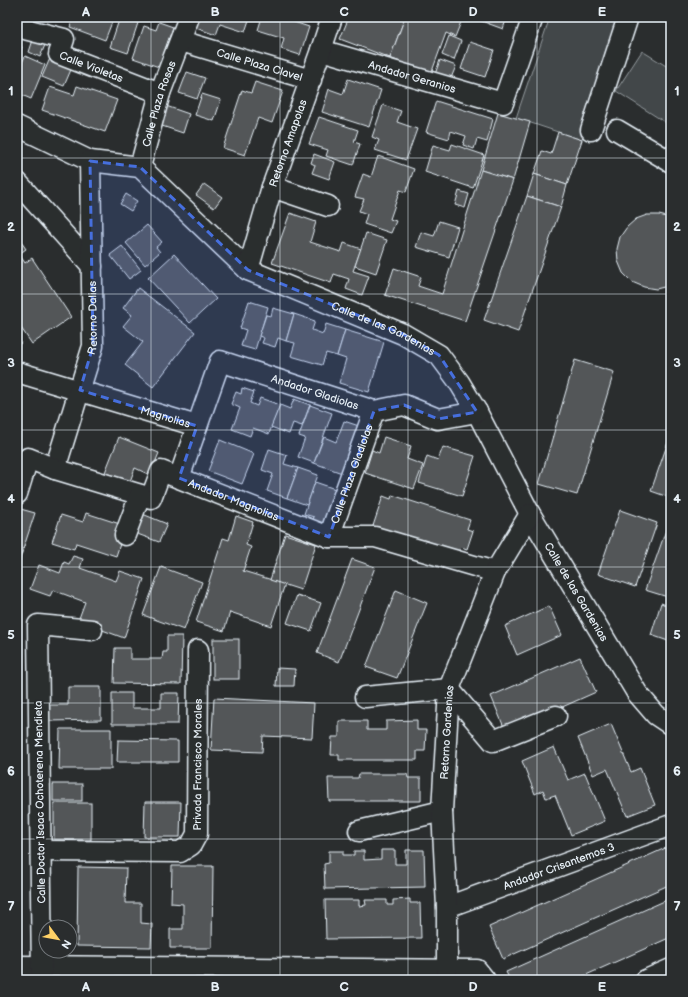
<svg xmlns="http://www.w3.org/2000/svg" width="688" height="997" viewBox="0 0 688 997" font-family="'Balsamiq Sans',sans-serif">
	<rect width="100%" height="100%" fill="#2a2d2e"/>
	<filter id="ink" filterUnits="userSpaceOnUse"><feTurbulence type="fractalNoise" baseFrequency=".025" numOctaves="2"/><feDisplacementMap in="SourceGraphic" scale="8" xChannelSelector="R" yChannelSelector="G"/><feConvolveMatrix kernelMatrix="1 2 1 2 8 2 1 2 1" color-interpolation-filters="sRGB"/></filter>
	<g filter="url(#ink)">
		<!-- green -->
		<g fill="#424648" stroke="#959ca0">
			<path d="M550,17H621L582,140L516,118Z"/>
			<path d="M642,51L671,69V126L616,91Z"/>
		</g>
		<!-- building -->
		<g fill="#535759" stroke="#e8f1f8">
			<path d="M74,17H114L105,40L70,27Z"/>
			<path d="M120,17H140L128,53L110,47Z"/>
			<path d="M196,17H250L245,32L220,24L216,35L193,27Z"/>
			<path d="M262,17H296L294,22L309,27L300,55L281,49L284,38L258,30Z"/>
			<path d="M349,17H405L390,58L340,39Z"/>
			<path d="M405,17H463L455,37L446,33L431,74L390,58Z"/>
			<path d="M476,17H507L503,29L476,19Z"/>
			<path d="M159,22L173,27L159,67L133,58L144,26L156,30Z"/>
			<path d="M449,36L461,41L454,60L442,55Z"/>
			<path d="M33,40L45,45L40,57L29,52Z"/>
			<path d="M470,42L494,50L485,77L461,69Z"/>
			<path d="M17,45L22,47L18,58H17Z"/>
			<path d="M25,56L45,65L31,99L17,93V74Z"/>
			<path d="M51,56L73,65L64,86L42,77Z"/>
			<path d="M440,60L456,66L449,83L434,77Z"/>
			<path d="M187,72L205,78L197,99L179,93Z"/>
			<path d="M348,79L381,90L369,127L322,112L329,89L343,94Z"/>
			<path d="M255,82L283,91L272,123L258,118L245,155L223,148L242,90L251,93Z"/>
			<path d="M77,86L117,100L105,132L42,110L50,87L74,95Z"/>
			<path d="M202,94L221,100L214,121L195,115Z"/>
			<path d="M436,101L493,119L487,142L477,139L474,149L463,145L466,136L451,131L449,139L426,132Z"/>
			<path d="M383,105L401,111L397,122L417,129L406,160L375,150L379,140L372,137Z"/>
			<path d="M166,106L189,114L183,133L159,125Z"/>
			<path d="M498,113L530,122L513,180L481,170Z"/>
			<path d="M319,117L358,130L354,142L360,144L353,165L326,156L328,150L309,144Z"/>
			<path d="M558,132L582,140L567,185L534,174L542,151L551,154Z"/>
			<path d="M452,144L484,155L473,188L425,172L433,145L450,150Z"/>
			<path d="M314,154L335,162L329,179L312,173L315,165L311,163Z"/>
			<path d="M378,156L414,169L406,192L400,190L390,219L396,221L391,233L364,224L367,214L359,211L364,199L355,197L363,174L371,177Z"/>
			<path d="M481,170L513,180L465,321L385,295L394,268L421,277L418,286L442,294Z"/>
			<path d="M534,174L567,185L561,207L527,196Z"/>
			<path d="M204,184L222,197L214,208L196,195Z"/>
			<path d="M459,191L469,194L465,208L455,205Z"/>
			<path d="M126,194L137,201L131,211L120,204Z"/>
			<path d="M527,196L561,207L518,332L484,320Z"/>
			<path d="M290,213L316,222L310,242L341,252L344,243L361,249L353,271L369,276L362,295L346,289L349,279L334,274L331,283L272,263Z"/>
			<path d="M647,215H659L671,218V284L668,286L656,289L644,287L632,282L623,273L618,261L617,249L620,237L627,227L636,219Z"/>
			<path d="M439,221L458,227L449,257L416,247L421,232L434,236Z"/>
			<path d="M147,225L162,242L156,247L160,252L145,265L126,243Z"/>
			<path d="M366,233L387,240L376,273L355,266Z"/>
			<path d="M17,236L26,249L19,254L25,263L32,258L71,317L32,344L17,322Z"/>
			<path d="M122,246L141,270L129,279L110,255Z"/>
			<path d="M174,254L216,299L190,323L148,278Z"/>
			<path d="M138,288L195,332L153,387L125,365L143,342L123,326L132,315L123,308Z"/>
			<path d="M249,301L268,307L255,350L241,346L246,330L240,328Z"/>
			<path d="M273,308L294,314L286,341L278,338L275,347L262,343L264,338L259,336L266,315L271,316Z"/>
			<path d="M294,314L315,321L312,330L323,334L326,324L345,330L337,356L326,353L322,365L291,356L295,343L286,341Z"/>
			<path d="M345,330L384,342L369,392L339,383L346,359L337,356Z"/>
			<path d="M17,337L21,343L17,346Z"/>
			<path d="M575,360L614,372L577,495L539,484Z"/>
			<path d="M242,388L254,392L250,403L257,406L260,398L280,405L269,434L253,428L250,436L232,429L240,408L231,404L236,392L241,394Z"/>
			<path d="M294,399L310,405L302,426L293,423L289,434L271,427L280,405L290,409Z"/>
			<path d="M310,405L332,413L314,463L298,457L305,438L299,436Z"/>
			<path d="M344,421L359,426L342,473L314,463L324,437L336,442Z"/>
			<path d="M119,437L159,453L150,475L135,468L129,484L104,475Z"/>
			<path d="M384,437L411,446L407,459L423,465L414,489L365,473L372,450L379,453Z"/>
			<path d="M220,440L254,454L242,484L208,471Z"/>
			<path d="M668,442L671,443V498L651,491Z"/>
			<path d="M443,447L475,456L462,496L419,483L427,456L438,460Z"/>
			<path d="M269,449L287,455L284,464L298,468L287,498L267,491L273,474L262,470Z"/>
			<path d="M298,468L318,475L307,505L287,498Z"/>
			<path d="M315,482L341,491L328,530L311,524L314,517L304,514Z"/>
			<path d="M392,495L470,520L467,529L473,531L467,549L461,547L459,553L373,526L383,496L391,499Z"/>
			<path d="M17,508L35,513L17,568Z"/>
			<path d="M620,510L657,523L635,587L598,574Z"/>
			<path d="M86,513L126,526L116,556L76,543L74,549L52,542L61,515L83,522Z"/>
			<path d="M140,513L167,524L159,542L132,532Z"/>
			<path d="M236,516L253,522L246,545L251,547L243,571L285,584L271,626L230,612L224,631L196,622L223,538L229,540Z"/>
			<path d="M666,530L671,532V598L645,590Z"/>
			<path d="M285,534L316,544L301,590L270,580Z"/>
			<path d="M73,556L83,559L80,568L116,581L120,571L144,579L124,638L78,621L85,602L53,590L50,596L30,589L39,565L60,573L64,562L69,564Z"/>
			<path d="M352,559L375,567L339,662L317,653Z"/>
			<path d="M161,567L202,582L184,630L143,615Z"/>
			<path d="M396,590L427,603L397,678L366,667Z"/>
			<path d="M297,595L321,603L311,631L287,623Z"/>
			<path d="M661,603L671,607V642L651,635Z"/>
			<path d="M549,606L562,635L517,655L505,626Z"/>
			<path d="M167,636H182L181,684L114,683L115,648H130V659H162L163,652H167Z"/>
			<rect x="213" y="639" width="26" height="40"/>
			<path d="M580,657L596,692L506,732L491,696Z"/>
			<path d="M277,668L295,669L294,686H276Z"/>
			<path d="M68,687H101V720L49,721V705H68Z"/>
			<path d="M112,693H132V708H161V693H179L178,724H112Z"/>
			<path d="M214,698L314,703L312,738L263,736L262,752L211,750Z"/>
			<path d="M417,720V730H426L425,751H417V760H339V755H331L332,737H339V721H367V730H386V721Z"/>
			<path d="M611,724L631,772L640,768L655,805L627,816L607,769L593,775L578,738Z"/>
			<path d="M60,729H111V769H59Z"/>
			<path d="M118,740L178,741V762H117Z"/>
			<path d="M554,747L568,780L585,773L605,821L571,835L555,795L546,798L543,790L535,794L522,761Z"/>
			<path d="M359,774H407L408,778H421V801H329L328,778H358Z"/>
			<rect x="53" y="784" width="29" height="17"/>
			<path d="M145,802H181L180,837H144Z"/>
			<rect x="54" y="803" width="37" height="37"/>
			<path d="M670,846L671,849V884L503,959L489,927Z"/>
			<path d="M381,850H395V864H406V850H424L425,887L325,889L324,864L329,863V851H343V855H354V851H364V860L381,859Z"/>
			<path d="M172,866H213L212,948H170V929H183V904L171,903Z"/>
			<path d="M78,867L126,868L125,903H141V923L152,924L151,947L77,946Z"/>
			<path d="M671,898V937L575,980H510L506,972Z"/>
			<path d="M410,899V903H420L421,938L326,939L325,900H359V906L366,905L365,900H387V905H393V900Z"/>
		</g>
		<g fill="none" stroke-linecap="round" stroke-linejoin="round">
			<!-- street casing -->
			<g stroke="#e8f1f8" stroke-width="23">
				<g id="street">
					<path id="s1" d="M17,27L64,39L59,54L160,93"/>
					<path id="s2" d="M181,41L311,80"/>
					<path id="s3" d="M321,50L503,103L533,17"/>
					<path id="s4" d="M17,126L90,161L140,167L248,270L403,334L439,355L459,382L477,412L530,514L637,693L656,715L671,725"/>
					<path d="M591,130L628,17"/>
					<path d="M617,130L671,162"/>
					<path id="s5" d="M140,167L160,93L189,17"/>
					<path d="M17,182L92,266"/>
					<path d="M272,187L328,206"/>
					<path id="s6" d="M248,270L272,187L321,50L332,17"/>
					<path id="s7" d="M17,372L197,426"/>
					<path id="s8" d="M55,469L93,346L90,161"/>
					<path id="s9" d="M179,478L220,361L374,411L404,405L438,419L477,412"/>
					<path id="s10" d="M17,494L28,458L55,469L151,498L161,471L329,537H375L495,572"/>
					<path d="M125,535L140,495"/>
					<path id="s11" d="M329,537L374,411"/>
					<path d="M365,697L449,689L493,741L556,716"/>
					<path d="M359,831L442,811"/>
					<path id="s12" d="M41,851L180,852L191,845L197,834L198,650"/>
					<path id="s13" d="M447,907L671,825"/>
					<path d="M17,966L477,970L485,980"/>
					<path id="s14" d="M447,969V907L442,811L449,689L495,572L530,514"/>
					<path d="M42,980L38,625L92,630"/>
					<path d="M646,980L671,969"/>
				</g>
			</g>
			<!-- street -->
			<use href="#street" stroke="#2a2d2e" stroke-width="20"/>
		</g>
	</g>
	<!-- marked area -->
	<path fill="#466fde" fill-opacity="0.2" stroke="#466fde" stroke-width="3" stroke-dasharray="8 5" stroke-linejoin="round" d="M90,161L140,167L248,270L403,334L439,355L477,412L438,419L404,405L374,411L329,537L179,478L197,426L80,390L93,346Z"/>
	<!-- grid -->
	<path fill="none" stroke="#e8f1f8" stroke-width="1" stroke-opacity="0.55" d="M151,17V980M280,17V980M408,17V980M537,17V980M17,158H671M17,294H671M17,430H671M17,567H671M17,703H671M17,839H671"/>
	<g text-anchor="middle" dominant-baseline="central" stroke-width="4" stroke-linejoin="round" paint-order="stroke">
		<!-- street labels -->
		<g font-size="11" fill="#e8f1f8" stroke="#2a2d2e">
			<text stroke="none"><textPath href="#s1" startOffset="99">Calle Violetas</textPath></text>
			<text stroke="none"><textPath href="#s2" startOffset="82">Calle Plaza Clavel</textPath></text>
			<text stroke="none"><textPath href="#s3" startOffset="95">Andador Geranios</textPath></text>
			<text stroke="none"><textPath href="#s5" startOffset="66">Calle Plaza Rosas</textPath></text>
			<text stroke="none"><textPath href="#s6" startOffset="133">Retorno Amapolas</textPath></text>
			<text stroke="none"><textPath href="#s8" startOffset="157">Retorno Dalias</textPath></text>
			<text stroke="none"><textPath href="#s4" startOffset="428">Calle de las Gardenias</textPath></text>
			<text stroke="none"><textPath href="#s9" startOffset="224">Andador Gladiolas</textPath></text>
			<text stroke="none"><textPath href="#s7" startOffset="155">Magnolias</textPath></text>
			<text stroke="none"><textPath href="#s11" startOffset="67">Calle Plaza Gladiolas</textPath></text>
			<text stroke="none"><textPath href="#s10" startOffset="274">Andador Magnolias</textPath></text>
			<text stroke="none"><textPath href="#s4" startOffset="764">Calle de las Gardenias</textPath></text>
			<text stroke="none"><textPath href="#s14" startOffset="237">Retorno Gardenias</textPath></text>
			<text stroke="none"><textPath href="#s12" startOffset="234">Privada Francisco Morales</textPath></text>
			<text transform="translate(40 802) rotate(-91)">Calle Doctor Isaac Ochoterena Mendieta</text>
			<text stroke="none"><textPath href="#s13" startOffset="119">Andador Crisantemos 3</textPath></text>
		</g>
	</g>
	<!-- margin -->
	<rect width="688" height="997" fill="none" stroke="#2a2d2e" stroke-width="44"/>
	<!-- north arrow -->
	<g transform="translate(58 939) rotate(122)"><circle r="19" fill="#2a2d2e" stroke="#767b7f"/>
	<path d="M0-3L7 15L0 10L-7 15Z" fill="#ffd166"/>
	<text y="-6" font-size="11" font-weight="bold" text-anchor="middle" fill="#e8f1f8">N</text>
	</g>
	<rect x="22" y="22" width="644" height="953" fill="none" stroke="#e8f1f8" stroke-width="1.5"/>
	<g font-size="13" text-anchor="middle" font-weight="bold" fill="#e8f1f8">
		<text x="86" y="16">A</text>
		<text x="215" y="16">B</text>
		<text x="344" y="16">C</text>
		<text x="473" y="16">D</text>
		<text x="602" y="16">E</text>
		<text x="11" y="95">1</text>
		<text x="677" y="95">1</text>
		<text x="11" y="231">2</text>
		<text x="677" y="231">2</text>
		<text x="11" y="367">3</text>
		<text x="677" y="367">3</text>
		<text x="11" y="503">4</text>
		<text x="677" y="503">4</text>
		<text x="11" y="639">5</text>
		<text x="677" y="639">5</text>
		<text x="11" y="775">6</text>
		<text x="677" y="775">6</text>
		<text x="11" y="911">7</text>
		<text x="677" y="911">7</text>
		<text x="86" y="991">A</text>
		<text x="215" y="991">B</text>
		<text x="344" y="991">C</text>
		<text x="473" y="991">D</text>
		<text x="602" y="991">E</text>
	</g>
</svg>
